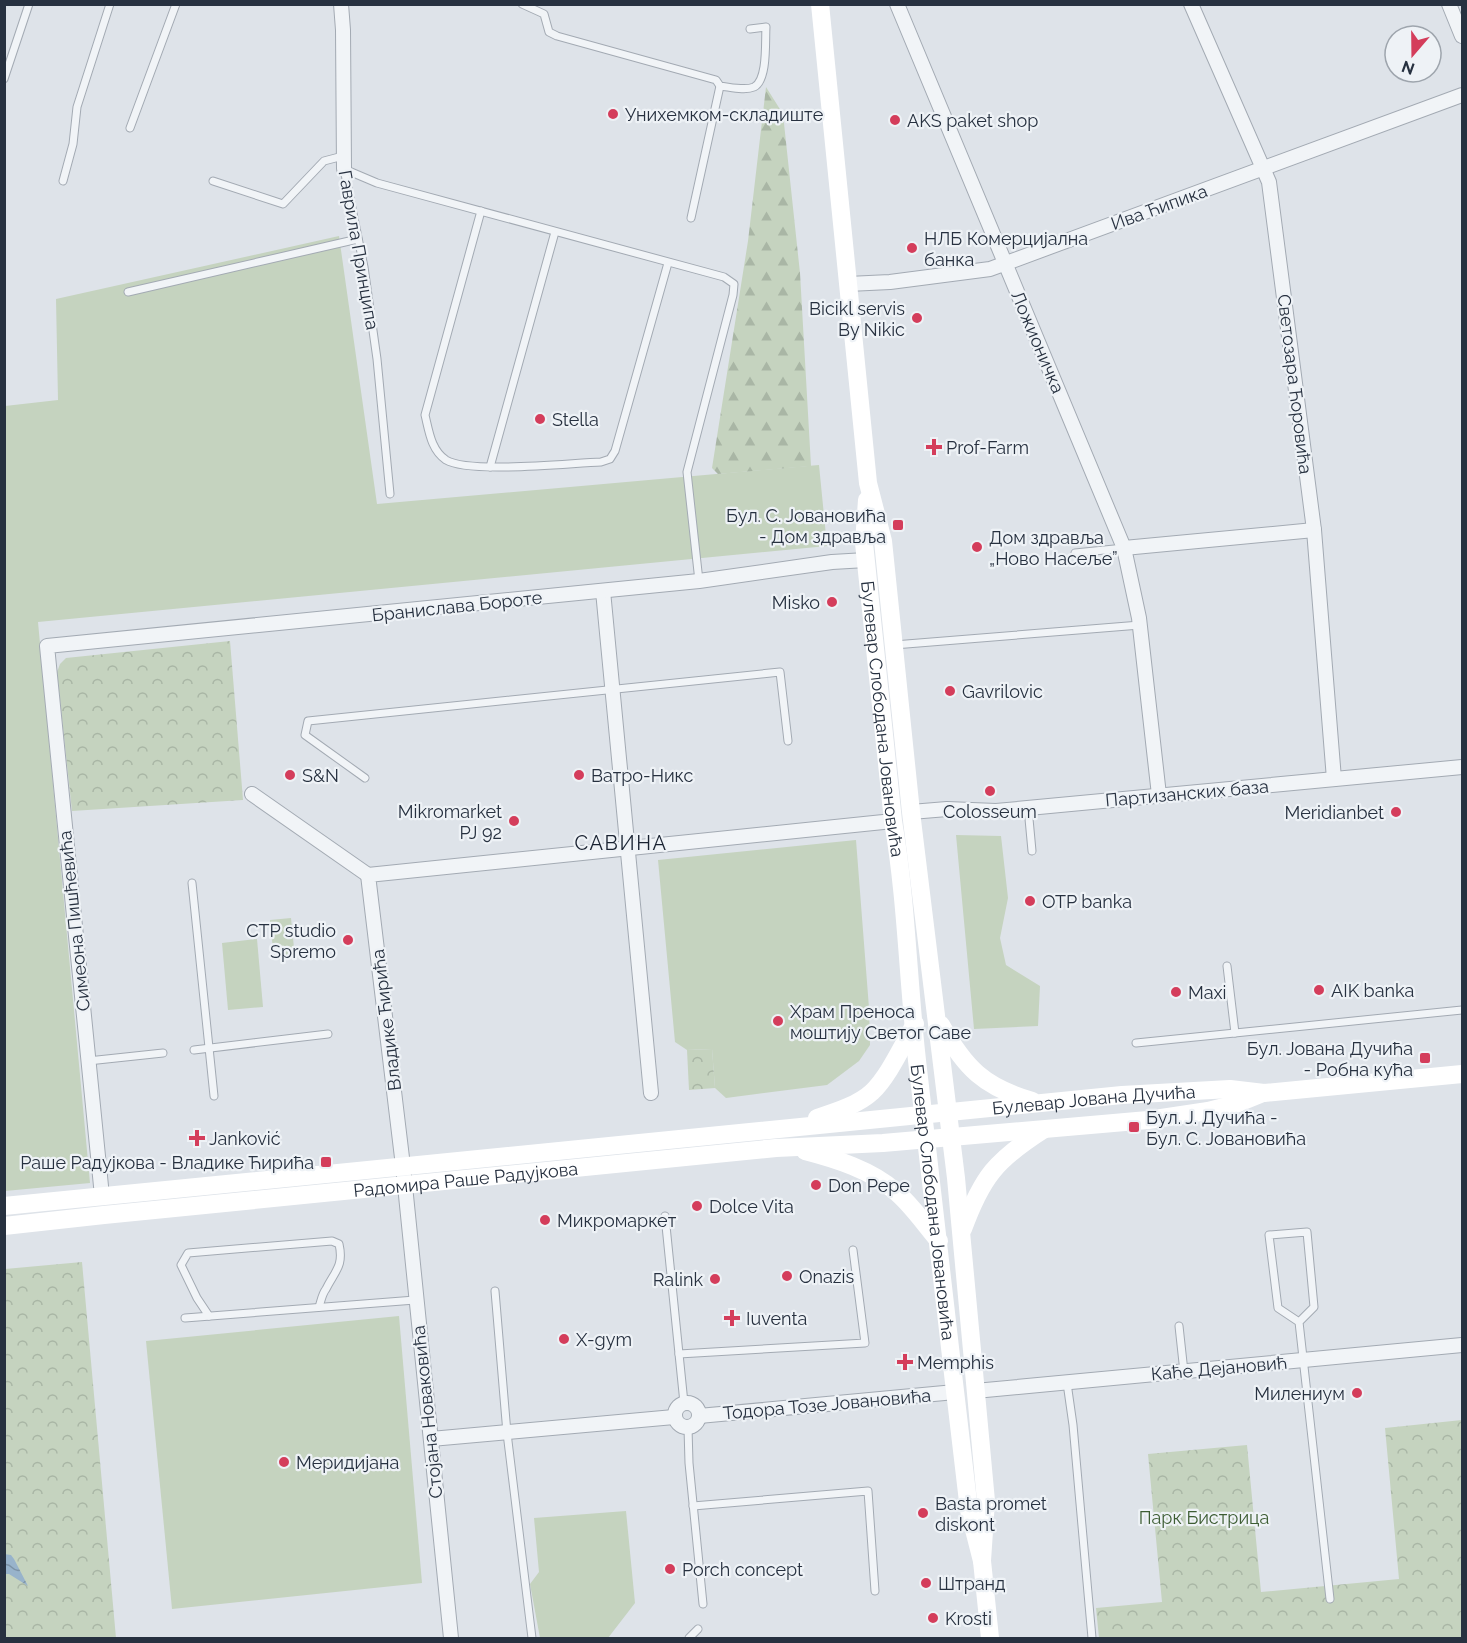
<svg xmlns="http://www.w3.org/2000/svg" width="1467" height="1643" viewBox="0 0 1467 1643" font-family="Raleway,sans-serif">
	<defs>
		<pattern id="forest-firs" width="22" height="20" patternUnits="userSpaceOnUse" patternTransform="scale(1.5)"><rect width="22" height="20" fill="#c5d3bf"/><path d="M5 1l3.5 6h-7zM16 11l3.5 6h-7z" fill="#a9b6a5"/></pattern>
		<pattern id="park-crowns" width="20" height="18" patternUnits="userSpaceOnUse" patternTransform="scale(1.5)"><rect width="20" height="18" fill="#c5d3bf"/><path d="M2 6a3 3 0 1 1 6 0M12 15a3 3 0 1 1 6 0" fill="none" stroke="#a9b6a5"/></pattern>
		<pattern id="water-waves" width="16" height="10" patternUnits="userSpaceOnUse" patternTransform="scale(1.5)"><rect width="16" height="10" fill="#98b3cb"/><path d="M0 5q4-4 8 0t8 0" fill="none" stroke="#7c92a6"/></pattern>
	</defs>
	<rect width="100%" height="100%" fill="#dee3e9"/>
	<!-- green -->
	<g fill="#c5d3bf">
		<path d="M339,236L377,504L819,465L827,546L38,622L90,1183L5,1191V406L58,400L56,299Z"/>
		<path d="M956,835L1001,836L1008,898L1000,938L1006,965L1040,986L1038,1026L974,1029Z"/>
		<path d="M856,840L869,1008L870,1045L859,1061L827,1085L726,1098L715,1088L712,1049L687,1050L675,1042L658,860Z"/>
		<path d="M291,918L295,958L274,960L270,920Z"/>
		<path d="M257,939L263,1007L228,1010L222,943Z"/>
		<path d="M399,1316L422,1583L172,1609L146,1341Z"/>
		<path d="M626,1511L635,1603L608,1638H540L530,1584L539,1572L534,1518Z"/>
	</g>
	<!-- forest -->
	<path fill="url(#forest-firs)" d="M766,87L783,114L800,273L811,466L718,474L712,468L748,241Z"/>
	<!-- park -->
	<g fill="url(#park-crowns)">
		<path d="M230,641L243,800L72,811L57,672L60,664L66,658Z"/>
		<path d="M712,1049L715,1088L689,1090L687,1050Z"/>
		<path d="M82,1262L116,1638H5V1269Z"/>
		<path d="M1462,1420V1638H1099L1096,1608L1162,1602L1148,1454L1247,1445L1261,1592L1399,1579L1385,1428Z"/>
	</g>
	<!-- water -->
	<path fill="url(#water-waves)" d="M4,1554L11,1555L14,1559L28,1586L9,1574H5Z"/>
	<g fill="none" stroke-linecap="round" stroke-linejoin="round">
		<!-- lane casing -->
		<g stroke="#a3aab3" stroke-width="9">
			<g id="lane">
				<path d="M522,4L544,14L549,32L557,36L716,80L720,86C730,87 745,91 754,87C768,80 765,41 766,27L750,29"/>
				<path d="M4,79L29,4"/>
				<path d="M130,128L176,4"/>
				<path d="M63,181L73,144L77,107L110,4"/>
				<path d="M213,181L283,204L324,161L343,156"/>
				<path d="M481,211L425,415C429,431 431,450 446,460C469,474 569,463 601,462L610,459L615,451L668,263"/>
				<path d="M691,218L720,86"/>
				<path d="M128,292L358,239"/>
				<path d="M490,467L555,232"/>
				<path d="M390,494L377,359L364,267L344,169L377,183L724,277L734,284L733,295L687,472L699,581"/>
				<path d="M1075,553L1124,548"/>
				<path d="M894,645L1140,625"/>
				<path d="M365,778L305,735L308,721L780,672L788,741"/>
				<path d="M1028,808L1032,851"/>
				<path d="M192,883L214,1096"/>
				<path d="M1227,966L1235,1033"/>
				<path d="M1136,1043L1462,1010"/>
				<path d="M194,1050L328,1034"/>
				<path d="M88,1061L163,1053"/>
				<path d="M665,1216L684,1403"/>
				<path d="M495,1291L507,1433L532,1638"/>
				<path d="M209,1316L197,1298L181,1265L188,1253L332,1241L339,1244C344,1266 335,1271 326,1289C322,1294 321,1301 319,1307"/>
				<path d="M185,1318L415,1300"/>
				<path d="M1299,1322L1278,1308L1269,1235L1307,1232L1314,1307L1299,1322L1330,1599"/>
				<path d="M1179,1326L1184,1372"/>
				<path d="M679,1354L865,1343L853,1250"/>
				<path d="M1067,1383L1073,1425L1092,1638"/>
				<path d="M688,1428L689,1463L703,1604"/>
				<path d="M693,1506L868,1491L875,1591"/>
				<path d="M689,1638L698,1629"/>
			</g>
		</g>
		<!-- street casing -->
		<g stroke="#a3aab3" stroke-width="16">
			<g id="street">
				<path d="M341,4L343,30L344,169"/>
				<path d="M897,4L1124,548L1139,618L1159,795"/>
				<path d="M1191,4L1269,182L1314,530L1334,779"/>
				<path d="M1449,4L1462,36"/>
				<path d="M848,284L890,282L990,269L1462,95"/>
				<path d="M1124,548L1314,530"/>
				<path d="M603,591L651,1093"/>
				<path d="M252,794L368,875"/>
				<path d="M911,812L947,809L996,811L1462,767"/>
				<path d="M102,1196L47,646L699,581L832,562L866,560"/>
				<path d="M975,1391L1462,1345"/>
				<circle cx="687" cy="1415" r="12"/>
				<path d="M699,1416L955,1392"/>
				<path d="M431,1439L674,1417"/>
				<path d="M451,1638L403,1166L368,875L893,821"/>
			</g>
		</g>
		<!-- lane -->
		<use href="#lane" stroke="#f1f4f7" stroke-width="7"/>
		<!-- street -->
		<use href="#street" stroke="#f1f4f7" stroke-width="14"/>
		<!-- secondary -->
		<g stroke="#fff" stroke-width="18">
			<path d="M820,4L868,483L883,541L911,812L956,1178L986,1501L982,1561"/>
			<path id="s1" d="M867,500L864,543L893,821C907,903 908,986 918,1069C936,1215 951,1363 969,1510L982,1561L990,1638"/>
			<path d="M941,1025C965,1068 984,1087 1032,1101"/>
			<path d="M817,1118C835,1112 858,1105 872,1092C889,1076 903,1044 915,1024"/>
			<path d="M805,1151C836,1159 871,1170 895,1191C912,1205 925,1225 939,1241"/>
			<path id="s2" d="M4,1206L1122,1095L1230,1089L1264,1093L1462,1074"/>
			<path id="s3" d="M4,1226L104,1215L776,1148L883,1143L1148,1120L1208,1111L1236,1104L1263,1093"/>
			<path d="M963,1229C982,1177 996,1160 1043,1130"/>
		</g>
	</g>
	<!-- markers -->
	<g fill="#d43d5b" stroke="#eef2f6" stroke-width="2">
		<circle cx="613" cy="114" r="6"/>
		<circle cx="895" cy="120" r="6"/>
		<circle cx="912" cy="248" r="6"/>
		<circle cx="917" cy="318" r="6"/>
		<circle cx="540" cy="419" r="6"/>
		<path d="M931 438h6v6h6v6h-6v6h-6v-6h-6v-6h6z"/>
		<rect x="892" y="519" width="12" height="12" rx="3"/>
		<circle cx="977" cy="547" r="6"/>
		<circle cx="832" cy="602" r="6"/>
		<circle cx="950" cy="691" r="6"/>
		<circle cx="290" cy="775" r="6"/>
		<circle cx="579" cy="775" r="6"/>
		<circle cx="990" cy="791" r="6"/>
		<circle cx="1396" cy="812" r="6"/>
		<circle cx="514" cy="821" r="6"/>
		<circle cx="1030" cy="901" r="6"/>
		<circle cx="348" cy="940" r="6"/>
		<circle cx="1319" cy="990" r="6"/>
		<circle cx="1176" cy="992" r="6"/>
		<circle cx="778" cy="1021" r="6"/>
		<rect x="1419" y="1052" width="12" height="12" rx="3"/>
		<rect x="1128" y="1121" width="12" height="12" rx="3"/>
		<path d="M194 1129h6v6h6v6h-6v6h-6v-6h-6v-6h6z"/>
		<rect x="320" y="1156" width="12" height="12" rx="3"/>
		<circle cx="816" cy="1185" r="6"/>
		<circle cx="697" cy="1206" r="6"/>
		<circle cx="545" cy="1220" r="6"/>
		<circle cx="787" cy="1276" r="6"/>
		<circle cx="715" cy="1279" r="6"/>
		<path d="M729 1309h6v6h6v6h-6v6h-6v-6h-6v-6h6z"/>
		<circle cx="564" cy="1339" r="6"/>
		<path d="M902 1353h6v6h6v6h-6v6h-6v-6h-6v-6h6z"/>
		<circle cx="1357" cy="1393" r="6"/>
		<circle cx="284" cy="1462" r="6"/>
		<circle cx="923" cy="1513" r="6"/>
		<circle cx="670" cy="1569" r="6"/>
		<circle cx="926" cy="1583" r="6"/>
		<circle cx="933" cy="1618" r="6"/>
	</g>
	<g text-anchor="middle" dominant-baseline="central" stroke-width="4.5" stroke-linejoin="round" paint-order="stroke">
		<!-- poi labels -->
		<g font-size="18" fill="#273140" stroke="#eef2f6" text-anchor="start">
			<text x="625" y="114">Унихемком-складиште</text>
			<text x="907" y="120">AKS paket shop</text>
			<text x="924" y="238">НЛБ Комерцијална<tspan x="924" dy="21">банка</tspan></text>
			<text x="905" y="308" text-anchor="end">Bicikl servis<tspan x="905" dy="21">By Nikic</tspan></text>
			<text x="552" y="419">Stella</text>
			<text x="946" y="447">Prof-Farm</text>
			<text x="886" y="515" text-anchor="end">Бул. С. Јовановића<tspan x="886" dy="21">- Дом здравља</tspan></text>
			<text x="989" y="537">Дом здравља<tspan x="989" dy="21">„Ново Насеље”</tspan></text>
			<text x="820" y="602" text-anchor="end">Misko</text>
			<text x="962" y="691">Gavrilovic</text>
			<text x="302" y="775">S&amp;N</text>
			<text x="591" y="775">Ватро-Никс</text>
			<text x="502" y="811" text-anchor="end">Mikromarket<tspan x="502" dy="21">PJ 92</tspan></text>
			<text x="990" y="811" text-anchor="middle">Colosseum</text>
			<text x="1384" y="812" text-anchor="end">Meridianbet</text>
			<text x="1042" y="901">OTP banka</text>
			<text x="336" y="930" text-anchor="end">CTP studio<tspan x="336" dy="21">Spremo</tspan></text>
			<text x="1331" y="990">AIK banka</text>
			<text x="1188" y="992">Maxi</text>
			<text x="790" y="1011">Храм Преноса<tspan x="790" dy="21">моштију Светог Саве</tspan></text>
			<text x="1413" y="1048" text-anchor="end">Бул. Јована Дучића<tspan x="1413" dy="21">- Робна кућа</tspan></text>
			<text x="1146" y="1117">Бул. Ј. Дучића -<tspan x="1146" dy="21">Бул. С. Јовановића</tspan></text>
			<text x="209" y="1138">Janković</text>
			<text x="314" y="1162" text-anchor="end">Раше Радујкова - Владике Ћирића</text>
			<text x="828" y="1185">Don Pepe</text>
			<text x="709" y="1206">Dolce Vita</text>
			<text x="557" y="1220">Микромаркет</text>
			<text x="799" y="1276">Onazis</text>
			<text x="703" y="1279" text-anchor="end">Ralink</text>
			<text x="746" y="1318">Iuventa</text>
			<text x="576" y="1339">X-gym</text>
			<text x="917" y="1362">Memphis</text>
			<text x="1345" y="1393" text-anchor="end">Милениум</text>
			<text x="296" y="1462">Меридијана</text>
			<text x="935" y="1503">Basta promet<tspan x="935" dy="21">diskont</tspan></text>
			<text x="682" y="1569">Porch concept</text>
			<text x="938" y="1583">Штранд</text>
			<text x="945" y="1618">Krosti</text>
		</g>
		<!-- street labels -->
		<g font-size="18" fill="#273140" stroke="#eef2f6">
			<text transform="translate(1159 207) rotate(-20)">Ива Ћипика</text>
			<text transform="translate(359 250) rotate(80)">Гаврила Принципа</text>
			<text transform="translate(1038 342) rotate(67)">Ложионичка</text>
			<text transform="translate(1295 384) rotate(83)">Светозара Ћоровића</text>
			<text transform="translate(457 606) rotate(-6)">Бранислава Бороте</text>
			<text stroke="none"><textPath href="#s1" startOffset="220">Булевар Слободана Јовановића</textPath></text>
			<text transform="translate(1187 793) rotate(-5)">Партизанских база</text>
			<text transform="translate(74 921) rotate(-96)">Симеона Пишћевића</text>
			<text transform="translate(386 1020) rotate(-97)">Владике Ћирића</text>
			<text stroke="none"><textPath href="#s2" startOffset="1095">Булевар Јована Дучића</textPath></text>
			<text stroke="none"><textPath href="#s3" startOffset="464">Радомира Раше Радујкова</textPath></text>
			<text stroke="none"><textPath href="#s1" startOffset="706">Булевар Слободана Јовановића</textPath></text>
			<text transform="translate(1219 1368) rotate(-5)">Каће Дејановић</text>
			<text transform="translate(827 1404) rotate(-5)">Тодора Тозе Јовановића</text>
			<text transform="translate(427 1412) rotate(-96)">Стојана Новаковића</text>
		</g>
		<!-- park labels -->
		<g font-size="18" fill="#3d5d33" stroke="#eef2f6">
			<text x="1204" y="1517">Парк Бистрица</text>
		</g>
		<!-- neighbourhood labels -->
		<g font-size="20" letter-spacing="1.5" fill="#192231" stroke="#eef2f6">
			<text x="621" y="843">САВИНА</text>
		</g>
	</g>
	<!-- border -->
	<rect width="1467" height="1643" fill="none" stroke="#273140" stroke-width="12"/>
	<!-- north arrow -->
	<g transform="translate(1413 54) rotate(200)"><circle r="28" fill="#eef2f6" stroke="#9ea5ad" stroke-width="1.5"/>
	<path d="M0-4.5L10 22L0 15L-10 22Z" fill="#d43d5b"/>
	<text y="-9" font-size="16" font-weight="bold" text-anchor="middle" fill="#273140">N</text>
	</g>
</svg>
